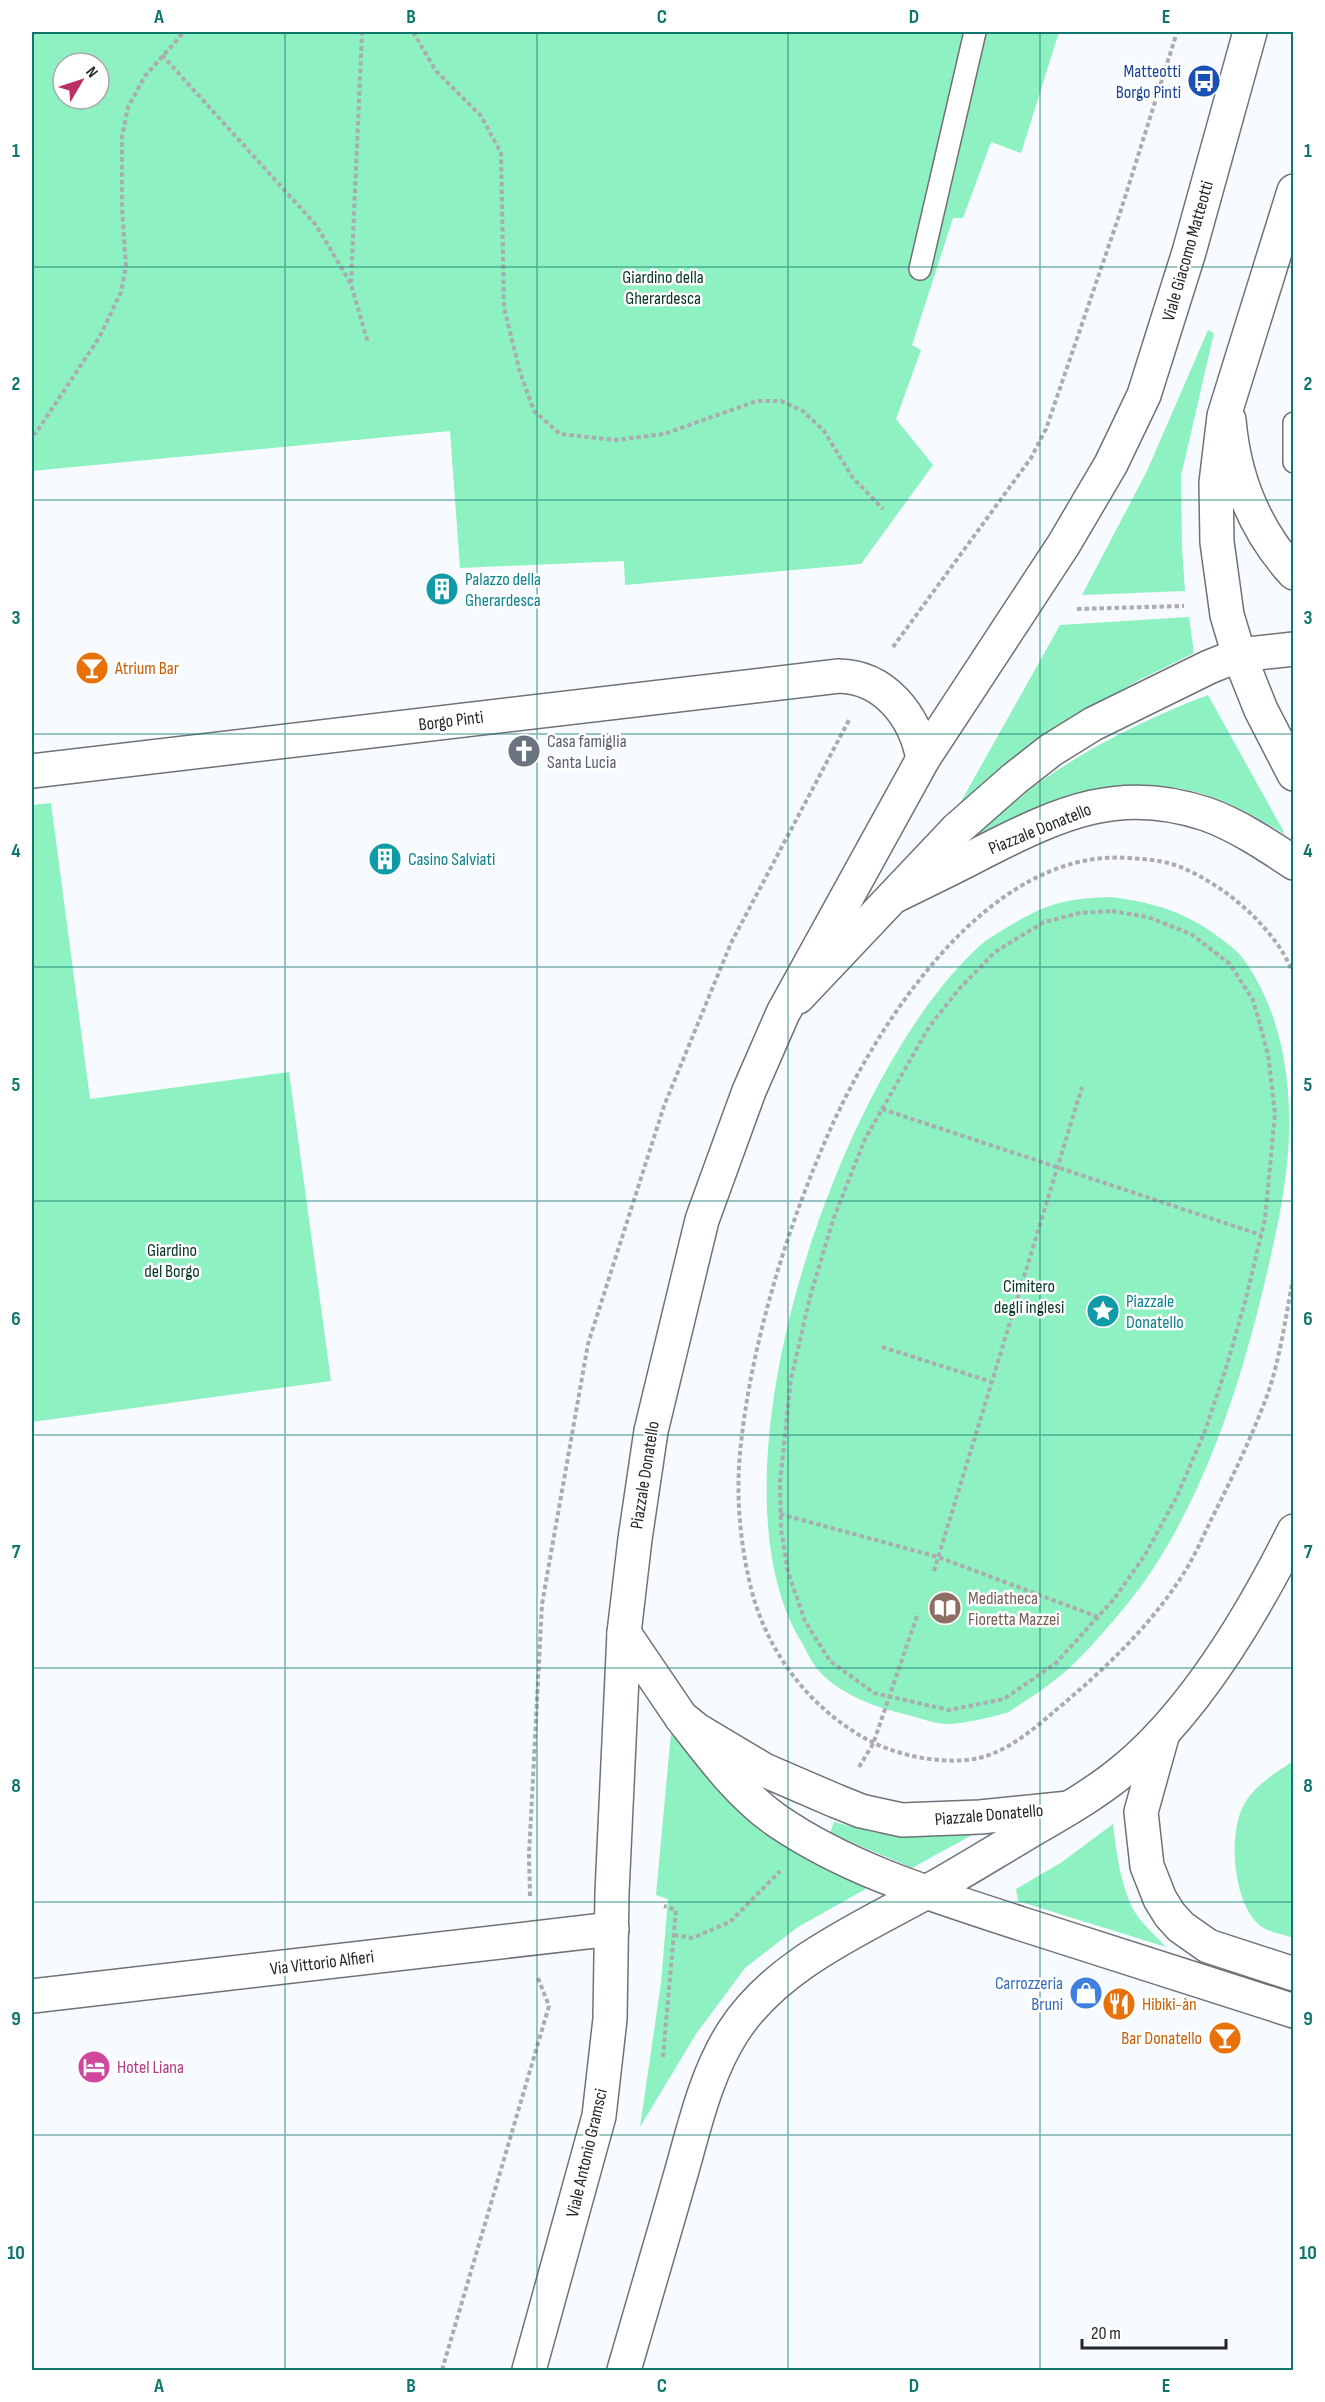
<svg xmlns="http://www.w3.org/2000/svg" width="1325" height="2402" viewBox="0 0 1325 2402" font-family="'Sofia Sans Condensed',sans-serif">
	<rect width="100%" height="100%" fill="#f7faff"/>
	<!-- green -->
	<g fill="#8df1c1" fill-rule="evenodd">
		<path d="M32,32H1059L1021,153L991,142L963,218H953L912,345L921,350L896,419L933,465L861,564L625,585L624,561L460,568L450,431L32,471ZM63,63H99V99H63Z"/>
		<path d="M1208,330L1214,333L1181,476L1182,547L1185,591L1082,595L1147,471Z"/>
		<path d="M1189,617L1194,653L1137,681L1062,726L983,783L949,823L1060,625Z"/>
		<path d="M1208,695L1285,834C1258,819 1232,803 1203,794C1152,778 1095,786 1047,804C1023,814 994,835 972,849L965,844C990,824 1014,801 1040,782C1091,746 1150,717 1208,695Z"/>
		<path d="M51,803L90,1099L289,1072L331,1381L32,1422V805Z"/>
		<path d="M1112,897C1155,903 1186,912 1220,938C1229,945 1238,951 1244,960C1275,1003 1288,1059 1289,1112C1291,1169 1278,1226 1265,1281C1242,1378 1211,1476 1158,1561C1139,1592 1116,1618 1092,1645C1069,1670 1054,1682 1027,1700C1025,1701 1010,1711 1009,1712C998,1716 957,1725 946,1724C932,1723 917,1717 904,1714C874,1707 840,1694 819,1671C812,1663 807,1652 802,1643C698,1475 843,1063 984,942C992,936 1002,931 1011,925C1048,903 1069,898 1112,897Z"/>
		<path d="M671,1733C699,1765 736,1812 771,1836C802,1858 836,1871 871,1886L798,1927L745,1968L696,2034L640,2127L661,1983L668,1899L656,1895Z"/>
		<path d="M1293,1761V1938C1283,1934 1267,1932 1259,1925C1233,1902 1227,1832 1245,1803C1256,1784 1276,1773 1293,1761Z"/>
		<path d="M834,1822L876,1833L925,1837L983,1829L912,1868L830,1833Z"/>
		<path d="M1113,1824C1116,1851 1120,1879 1130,1903C1137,1920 1154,1934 1166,1947L1018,1901L1016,1889L1062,1862Z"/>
	</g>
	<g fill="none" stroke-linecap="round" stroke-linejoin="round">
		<!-- service casing -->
		<g stroke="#6f7276" stroke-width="24">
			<g id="service">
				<path d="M920,269L975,32"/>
				<path d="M1294,423V462"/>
			</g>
		</g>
		<!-- minor casing -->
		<g stroke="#6f7276" stroke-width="36">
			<g id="minor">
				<path d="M32,771L839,676C885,677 915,716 923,759"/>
				<path d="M895,896C925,881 955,867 985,851C1060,813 1120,785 1206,814C1237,825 1267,845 1294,863"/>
				<path d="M624,1633L681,1717L697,1730L764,1770L836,1801L861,1811L902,1820L980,1817L1069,1808"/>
				<path d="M681,1717C709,1753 738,1793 776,1820C850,1871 937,1896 1022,1924C1112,1953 1203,1982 1294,2011"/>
				<path d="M1163,1733L1141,1812L1147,1866L1160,1899L1170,1915L1181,1927L1208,1946L1294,1974"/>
				<path d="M32,1996L612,1929"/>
			</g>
		</g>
		<!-- tertiary casing -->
		<g stroke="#6f7276" stroke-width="36">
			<g id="tertiary">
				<path d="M1229,420C1234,479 1254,529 1294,573"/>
				<path d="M798,997L956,830L1014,779L1051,750L1093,724L1209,667L1239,655L1294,649"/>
			</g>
		</g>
		<!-- primary casing -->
		<g stroke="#6f7276" stroke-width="36">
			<g id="primary">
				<path d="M1294,191L1224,416L1216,483L1217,542L1227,615L1239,655L1261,710L1294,774"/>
				<path d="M529,2370L599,2116L610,2019L612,1893L624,1633L635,1539L651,1431L702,1220L749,1091L783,1013L923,759L1064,544L1111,464L1144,395L1189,252L1250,32"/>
				<path d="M624,2370C643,2304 663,2237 682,2170C695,2124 707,2072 733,2032C775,1966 856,1931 923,1894C956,1876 988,1856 1020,1837C1055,1816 1093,1796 1125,1769C1195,1711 1253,1613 1294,1531"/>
			</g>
		</g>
		<!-- path -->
		<g stroke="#aaacb0" stroke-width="4" stroke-dasharray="4.5 3" stroke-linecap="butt">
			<path d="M413,32L436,71L481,116L501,153L504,308L520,372L534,411L560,434L615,440L664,434L757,401H781L803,411L824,431L853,478L883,509"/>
			<path d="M162,55L316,225L351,284L368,343"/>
			<path d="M351,283L362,32"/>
			<path d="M32,434L36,433L99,338L121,292L126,267L122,208V137L128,107L145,76L184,32"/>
			<path d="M1077,609L1184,606"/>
			<path d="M893,647L1031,458L1046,429L1120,213L1177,32"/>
			<path d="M1112,911L1148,917L1191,934L1230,964L1253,1000L1268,1054L1275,1113L1265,1219L1246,1298L1227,1365L1205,1431L1177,1496L1145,1555L1114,1599L1056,1663L1004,1699L949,1710L874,1693L830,1661L805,1621L788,1572L781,1529L780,1482L791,1379L810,1297L833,1220L865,1139L929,1027L958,990L995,952L1044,922L1080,913Z"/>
			<path d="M1294,975C1276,928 1224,884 1178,866C1161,860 1146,859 1128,858C990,848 879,1020 830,1130C787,1227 750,1347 740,1453C736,1497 740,1541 750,1584C765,1648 805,1703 861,1736C892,1755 943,1766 979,1758C1008,1751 1034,1729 1056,1710C1106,1668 1153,1624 1187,1568C1197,1551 1205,1532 1214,1514C1234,1474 1253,1434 1268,1393C1280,1359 1287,1310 1294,1273"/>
			<path d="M882,1109L1261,1235"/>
			<path d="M882,1347L992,1382"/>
			<path d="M780,1514L938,1557L1098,1617"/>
			<path d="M934,1571L1082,1087"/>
			<path d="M859,1767L873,1744L918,1613"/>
			<path d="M530,1896L529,1855L542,1604L588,1344L664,1106L731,943L849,720"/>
			<path d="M674,1935L692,1938L730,1922L780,1871"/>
			<path d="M663,2057L676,1910L664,1906"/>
			<path d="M442,2370L549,2006L538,1978"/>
		</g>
		<!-- service -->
		<use href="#service" stroke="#fff" stroke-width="21"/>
		<!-- minor -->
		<use href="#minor" stroke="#fff" stroke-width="33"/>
		<!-- tertiary -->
		<use href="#tertiary" stroke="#fff" stroke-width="33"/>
		<!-- primary -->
		<use href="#primary" stroke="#fff" stroke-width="33"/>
	</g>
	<!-- grid -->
	<path fill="none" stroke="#0f766e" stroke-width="1.5" stroke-opacity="0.55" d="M285,32V2370M537,32V2370M788,32V2370M1040,32V2370M32,267H1294M32,500H1294M32,734H1294M32,967H1294M32,1201H1294M32,1435H1294M32,1668H1294M32,1902H1294M32,2135H1294"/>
	<!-- icons -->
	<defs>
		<g id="bus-disc" transform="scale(1.725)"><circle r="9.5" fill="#1a4fb4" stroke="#fff"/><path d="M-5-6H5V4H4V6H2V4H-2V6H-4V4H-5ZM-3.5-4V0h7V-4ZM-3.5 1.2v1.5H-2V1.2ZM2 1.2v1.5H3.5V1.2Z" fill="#fff"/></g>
		<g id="building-disc" transform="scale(1.725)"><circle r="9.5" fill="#0f9aa8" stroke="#fff"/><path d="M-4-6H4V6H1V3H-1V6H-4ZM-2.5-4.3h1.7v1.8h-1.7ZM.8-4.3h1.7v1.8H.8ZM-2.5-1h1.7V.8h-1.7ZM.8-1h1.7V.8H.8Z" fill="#fff"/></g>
		<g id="bar-disc" transform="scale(1.725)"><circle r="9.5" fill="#e8710a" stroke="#fff"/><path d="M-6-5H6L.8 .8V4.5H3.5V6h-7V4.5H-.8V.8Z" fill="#fff"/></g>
		<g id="church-disc" transform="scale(1.725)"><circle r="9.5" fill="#6b7280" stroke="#fff"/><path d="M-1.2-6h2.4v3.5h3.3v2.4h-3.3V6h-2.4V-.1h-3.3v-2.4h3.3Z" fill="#fff"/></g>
		<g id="sight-disc" transform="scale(1.725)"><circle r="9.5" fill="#0f9aa8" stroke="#fff"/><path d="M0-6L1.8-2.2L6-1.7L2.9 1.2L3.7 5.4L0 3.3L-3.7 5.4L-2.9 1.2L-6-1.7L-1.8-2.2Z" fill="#fff"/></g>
		<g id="library-disc" transform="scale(1.725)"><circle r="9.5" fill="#8d6e63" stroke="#fff"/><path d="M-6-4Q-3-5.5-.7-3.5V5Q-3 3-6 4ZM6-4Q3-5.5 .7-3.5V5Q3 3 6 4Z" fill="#fff"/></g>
		<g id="shop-disc" transform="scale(1.725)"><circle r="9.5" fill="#3f7fe0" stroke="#fff"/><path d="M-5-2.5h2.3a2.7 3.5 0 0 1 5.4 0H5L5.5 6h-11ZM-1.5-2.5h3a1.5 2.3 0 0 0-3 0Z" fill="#fff"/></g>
		<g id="restaurant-disc" transform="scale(1.725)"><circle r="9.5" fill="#e8710a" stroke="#fff"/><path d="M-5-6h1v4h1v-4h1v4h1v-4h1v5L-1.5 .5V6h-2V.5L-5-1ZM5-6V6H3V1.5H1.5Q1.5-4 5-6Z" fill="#fff"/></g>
		<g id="hotel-disc" transform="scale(1.725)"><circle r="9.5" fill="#d1479c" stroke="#fff"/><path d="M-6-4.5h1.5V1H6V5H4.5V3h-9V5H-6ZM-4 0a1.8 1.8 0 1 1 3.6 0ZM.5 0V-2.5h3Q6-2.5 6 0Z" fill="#fff"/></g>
	</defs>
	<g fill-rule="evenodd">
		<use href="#bus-disc" x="1204" y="81"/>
		<use href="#building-disc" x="442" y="589"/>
		<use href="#bar-disc" x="92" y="668"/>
		<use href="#church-disc" x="524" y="751"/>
		<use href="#building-disc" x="385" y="859"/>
		<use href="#sight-disc" x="1103" y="1311"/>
		<use href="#library-disc" x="945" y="1608"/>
		<use href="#shop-disc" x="1086" y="1993"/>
		<use href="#restaurant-disc" x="1119" y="2004"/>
		<use href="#bar-disc" x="1225" y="2038"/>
		<use href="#hotel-disc" x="94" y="2067"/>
	</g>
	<g text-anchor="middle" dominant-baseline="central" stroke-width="5" stroke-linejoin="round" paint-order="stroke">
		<!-- transit labels -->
		<g font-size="18" fill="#164399" stroke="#fff" text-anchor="end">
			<text x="1181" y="71">Matteotti<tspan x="1181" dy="21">Borgo Pinti</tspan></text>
		</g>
		<!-- street labels -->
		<g font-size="18" fill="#262729" stroke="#fff">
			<text transform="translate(1188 251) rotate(-74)">Viale Giacomo Matteotti</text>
			<text transform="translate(451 721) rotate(-7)">Borgo Pinti</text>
			<text transform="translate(1040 829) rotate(-22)">Piazzale Donatello</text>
			<text transform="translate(645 1475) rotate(-81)">Piazzale Donatello</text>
			<text transform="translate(989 1815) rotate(-5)">Piazzale Donatello</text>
			<text transform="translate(322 1963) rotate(-7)">Via Vittorio Alfieri</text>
			<text transform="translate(587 2153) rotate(-77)">Viale Antonio Gramsci</text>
		</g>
		<!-- park labels -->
		<g font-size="18" fill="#073523" stroke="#fff">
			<text x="663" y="277">Giardino della<tspan x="663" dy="21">Gherardesca</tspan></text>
			<text x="172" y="1250">Giardino<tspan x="172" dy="21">del Borgo</tspan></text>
			<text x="1029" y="1286">Cimitero<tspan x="1029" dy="21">degli inglesi</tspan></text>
		</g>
		<!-- culture labels -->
		<g font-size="18" fill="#0d838f" stroke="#fff" text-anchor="start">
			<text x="465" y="579">Palazzo della<tspan x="465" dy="21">Gherardesca</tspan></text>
			<text x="408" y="859">Casino Salviati</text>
			<text x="1126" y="1301">Piazzale<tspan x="1126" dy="21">Donatello</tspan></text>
		</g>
		<!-- food labels -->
		<g font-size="18" fill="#c56008" stroke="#fff" text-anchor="start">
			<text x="115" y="668">Atrium Bar</text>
			<text x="1142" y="2004">Hibiki-àn</text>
			<text x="1202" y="2038" text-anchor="end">Bar Donatello</text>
		</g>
		<!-- worship labels -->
		<g font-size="18" fill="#5b616d" stroke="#fff" text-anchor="start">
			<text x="547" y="741">Casa famiglia<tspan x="547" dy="21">Santa Lucia</tspan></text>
		</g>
		<!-- education labels -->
		<g font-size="18" fill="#785e54" stroke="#fff" text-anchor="start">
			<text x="968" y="1598">Mediatheca<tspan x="968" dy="21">Fioretta Mazzei</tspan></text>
		</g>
		<!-- shop labels -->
		<g font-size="18" fill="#366cbe" stroke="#fff" text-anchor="end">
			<text x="1063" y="1983">Carrozzeria<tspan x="1063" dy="21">Bruni</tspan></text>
		</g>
		<!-- hotel labels -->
		<g font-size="18" fill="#b23c85" stroke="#fff" text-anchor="start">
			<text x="117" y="2067">Hotel Liana</text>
		</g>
	</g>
	<!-- border -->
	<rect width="1325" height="2402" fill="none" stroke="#ffffff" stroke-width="66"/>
	<!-- north arrow -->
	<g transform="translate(81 81) rotate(51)"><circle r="28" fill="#ffffff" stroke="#a8a9a9" stroke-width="1.5"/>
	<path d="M0-4.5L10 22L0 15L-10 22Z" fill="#bb3068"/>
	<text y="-9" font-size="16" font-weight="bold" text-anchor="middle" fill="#262729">N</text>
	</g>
	<!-- scale -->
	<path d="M1082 2339v9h144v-9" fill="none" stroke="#262729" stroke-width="3"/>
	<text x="1091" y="2339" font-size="18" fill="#262729" stroke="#ffffff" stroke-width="4.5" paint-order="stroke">20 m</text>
	<rect x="33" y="33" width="1259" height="2336" fill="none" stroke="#0f766e" stroke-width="2"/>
	<g font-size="20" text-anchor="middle" font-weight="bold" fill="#0f766e">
		<text x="159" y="23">A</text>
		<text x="411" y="23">B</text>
		<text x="662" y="23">C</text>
		<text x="914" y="23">D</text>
		<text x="1166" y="23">E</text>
		<text x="16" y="157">1</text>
		<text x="1308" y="157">1</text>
		<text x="16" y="390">2</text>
		<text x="1308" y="390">2</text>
		<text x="16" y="624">3</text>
		<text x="1308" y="624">3</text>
		<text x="16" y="857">4</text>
		<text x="1308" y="857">4</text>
		<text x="16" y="1091">5</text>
		<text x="1308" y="1091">5</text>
		<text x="16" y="1325">6</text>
		<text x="1308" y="1325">6</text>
		<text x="16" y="1558">7</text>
		<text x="1308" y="1558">7</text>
		<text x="16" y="1792">8</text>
		<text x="1308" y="1792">8</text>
		<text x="16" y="2025">9</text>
		<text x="1308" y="2025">9</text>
		<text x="16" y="2259">10</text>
		<text x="1308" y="2259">10</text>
		<text x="159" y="2392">A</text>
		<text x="411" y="2392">B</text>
		<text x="662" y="2392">C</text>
		<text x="914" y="2392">D</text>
		<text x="1166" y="2392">E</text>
	</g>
</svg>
